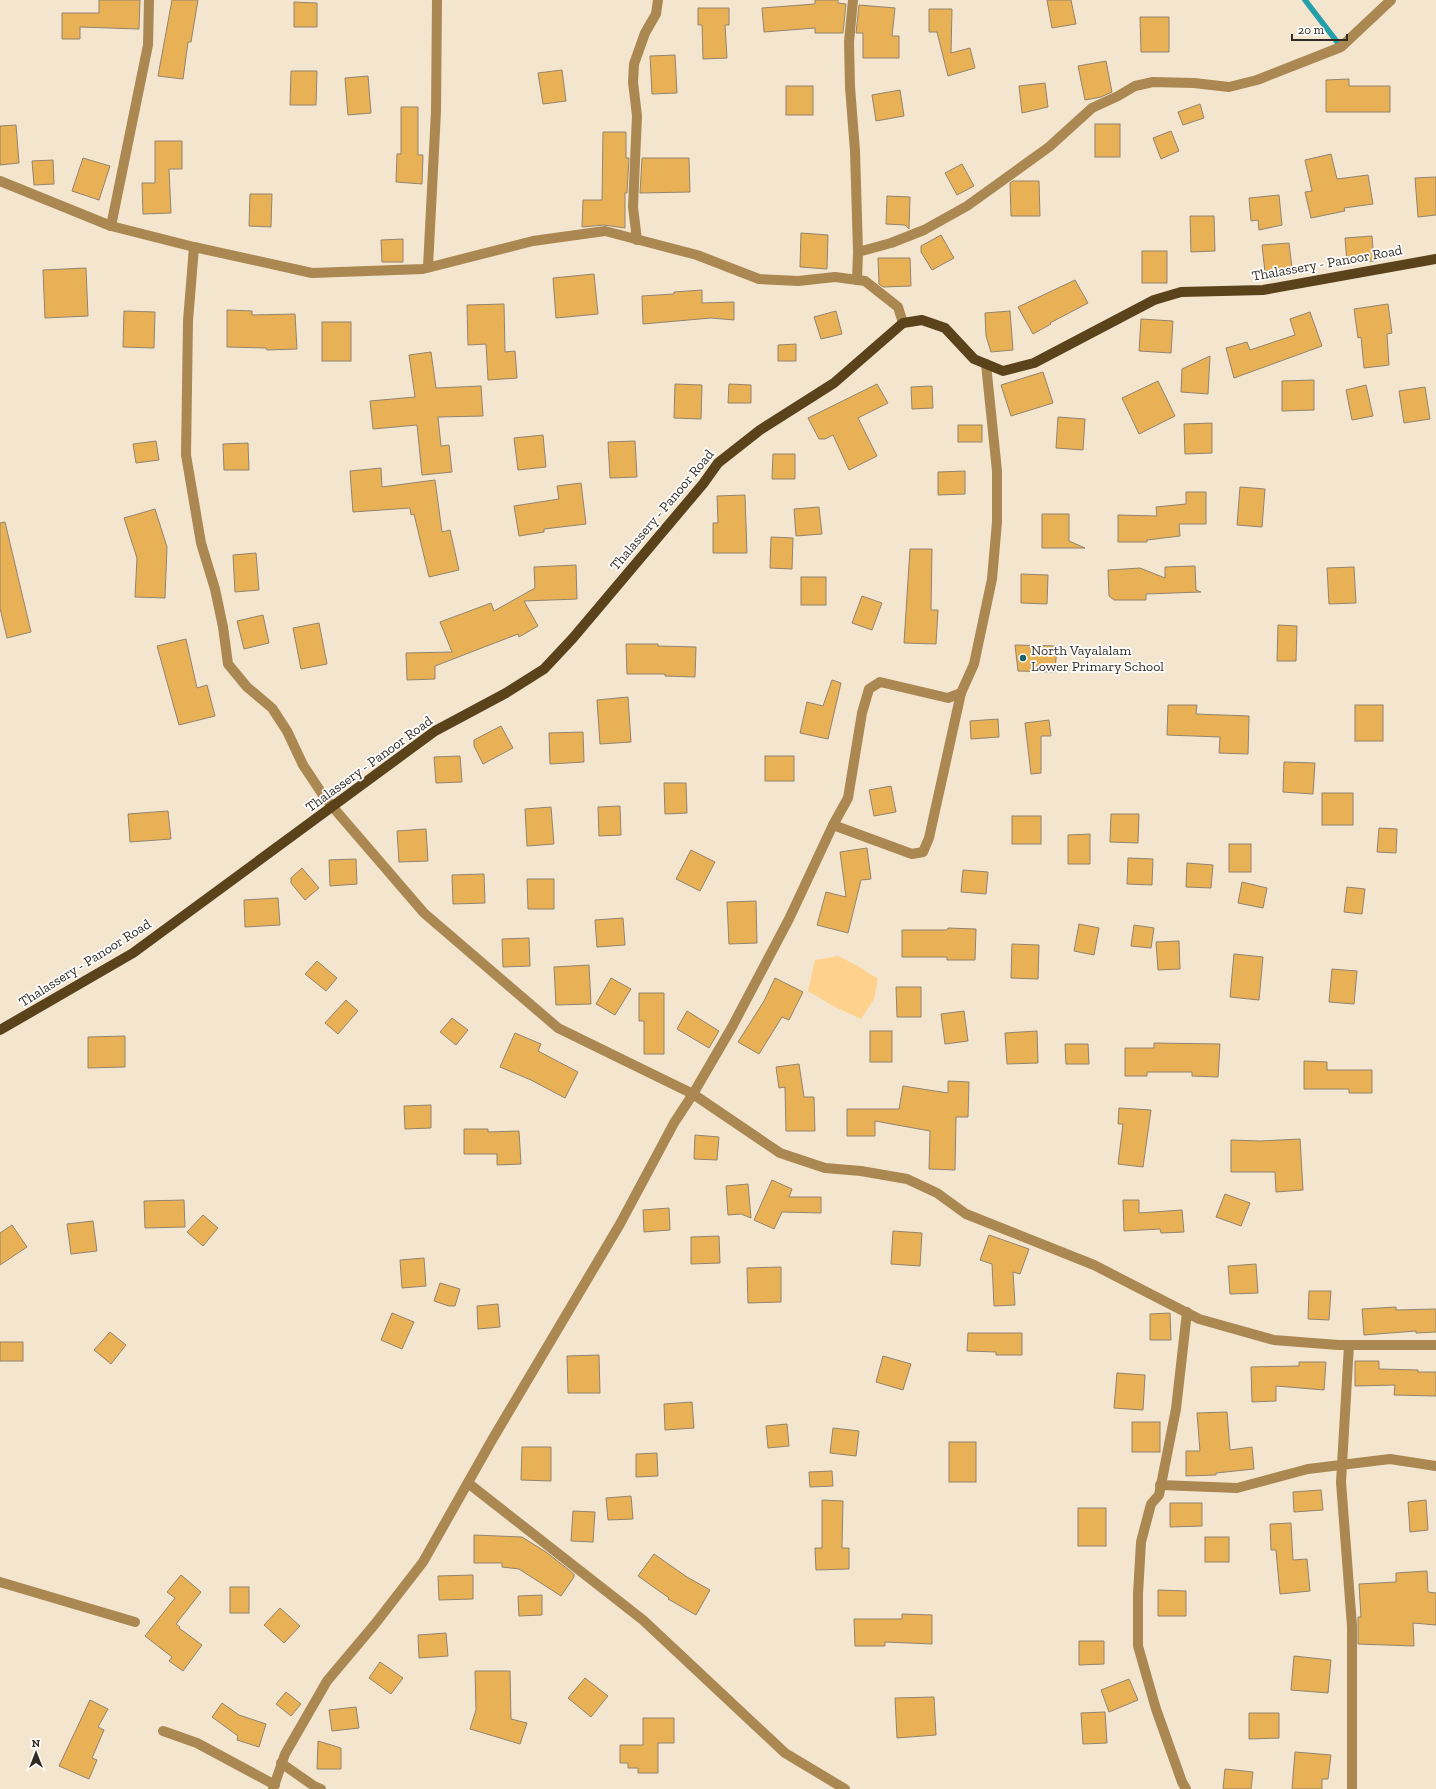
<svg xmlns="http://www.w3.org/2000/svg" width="1436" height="1789" viewBox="0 0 1436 1789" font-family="'Zilla Slab',serif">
	<rect width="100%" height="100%" fill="#f4e5cf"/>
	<!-- green -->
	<path fill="#fed28d" d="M838,956L858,966L878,979L874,999L861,1019L833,1006L808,991L815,960Z"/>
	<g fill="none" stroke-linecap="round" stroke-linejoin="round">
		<!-- stream -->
		<path stroke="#259fa9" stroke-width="5.5" d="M1305,0L1341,47"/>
	</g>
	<!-- building -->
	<g fill="#e9b155" stroke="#928470">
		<path d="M99,0H140L139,29L80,27V39H62V13H99Z"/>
		<path d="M172,0H198L191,42H188L183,79L158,76Z"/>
		<path d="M815,0H838V3L846,4L843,33H815V28L764,32L762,8L815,4Z"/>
		<path d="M1047,0H1071L1076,24L1052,28Z"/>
		<path d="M294,2L317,3V27H294Z"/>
		<path d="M859,5L895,8L892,36H899V58H863V33H856Z"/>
		<path d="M698,8H729V25H725L727,58L703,59L702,25H698Z"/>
		<path d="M929,9H952L951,53L970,48L975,68L948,76L937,32H929Z"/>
		<path d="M1140,17H1169V52H1141Z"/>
		<path d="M675,55L677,93L652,94L650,56Z"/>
		<path d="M1106,61L1112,92L1101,97L1085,100L1078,66Z"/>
		<path d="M562,70L566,101L543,104L538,73Z"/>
		<path d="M291,71H317L316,105H290Z"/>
		<path d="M368,76L371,113L348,115L345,78Z"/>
		<path d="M1349,79V86H1390V112H1326V80Z"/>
		<path d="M1045,83L1048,107L1022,113L1019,86Z"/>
		<rect x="786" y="86" width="27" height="29"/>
		<path d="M900,90L904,116L876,121L872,95Z"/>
		<path d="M1200,104L1204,118L1183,125L1178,112Z"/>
		<path d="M401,107H418V155H423L422,184L396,182L397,154H401Z"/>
		<rect x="1095" y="124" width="25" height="33"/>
		<path d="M16,125L19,163L0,165V126Z"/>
		<path d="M1171,131L1179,151L1161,159L1153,138Z"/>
		<path d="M603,132H626V158H629L627,193H625V228L604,225L582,227L583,200H602Z"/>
		<path d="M155,141H182V169H169L171,213L143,214L142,183H155Z"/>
		<path d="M1331,154L1337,179L1368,175L1373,204L1344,208L1345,211L1311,218L1305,192L1312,191L1305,160Z"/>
		<path d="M83,158L110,166L99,200L72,191Z"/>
		<path d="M642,158H689L690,192L640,193Z"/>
		<path d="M53,160L54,184L34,185L32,161Z"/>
		<path d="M962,164L974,186L957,195L945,173Z"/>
		<path d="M1436,177V215L1418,217L1415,178Z"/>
		<path d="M1013,181H1039L1040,216H1011L1010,183Z"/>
		<path d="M250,194H272L271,227L249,226Z"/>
		<path d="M1279,195L1282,225L1259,230L1258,220L1251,221L1249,198Z"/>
		<path d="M887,196L910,197L909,229L905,225L886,224Z"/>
		<path d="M1190,216H1214L1215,251L1191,252Z"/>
		<path d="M801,233L828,235L827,269L800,267Z"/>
		<path d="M941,235L954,258L932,270L921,252V246Z"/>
		<path d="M1372,236L1374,261L1347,263L1345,238Z"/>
		<path d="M403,239V262H382L381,240Z"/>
		<path d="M1289,243L1292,268L1265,272L1262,245Z"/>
		<rect x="1142" y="251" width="25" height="32"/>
		<path d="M878,258H910L911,286L883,287L879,284Z"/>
		<path d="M86,268L88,316L45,318L43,270Z"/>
		<path d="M594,274L598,314L556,318L553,278Z"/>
		<path d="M1075,280L1088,303L1050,323L1051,324L1033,334L1018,307Z"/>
		<path d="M702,290V303L734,302V320L711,318L643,324L642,296L674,294V292Z"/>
		<path d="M504,304L505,352L515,351L517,378L488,380L486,344L468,345L467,305Z"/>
		<path d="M1388,304L1392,333L1387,334L1389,365L1364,368L1361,337L1358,338L1354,309Z"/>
		<path d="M227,310L252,311V315L295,314L297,349L267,350L266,348L227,347Z"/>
		<path d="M124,311L155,312L154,348L123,347Z"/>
		<path d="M836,311L842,334L821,339L814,317Z"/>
		<path d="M1010,311L1013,350L991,352L986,336L985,313Z"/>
		<path d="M1310,312L1322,346L1234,378L1226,348L1247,342L1250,350L1295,335L1290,319Z"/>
		<path d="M1141,319L1173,321L1171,353L1139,351Z"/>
		<rect x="322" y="322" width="29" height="39"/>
		<path d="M796,344V361H778V345Z"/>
		<path d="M431,352L436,388L481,386L483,416L438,417L441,446L449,445L452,472L422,475L417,425L373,429L370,401L415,397L409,355Z"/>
		<path d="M1210,356L1208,394L1181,392L1182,369Z"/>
		<path d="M1043,372L1053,403L1011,416L1001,385Z"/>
		<path d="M1314,380V410L1282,411V381Z"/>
		<path d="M1158,381L1175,416L1139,434L1122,398Z"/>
		<path d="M675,384L702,385L701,419L674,418Z"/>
		<path d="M729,384L751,385V403H728Z"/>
		<path d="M877,384L888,403L858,418L877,456L849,470L833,435L825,439H819L808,418Z"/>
		<path d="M1366,385L1373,416L1352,420L1346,390Z"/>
		<path d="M932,386L933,408L912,409L911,387Z"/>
		<path d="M1425,387L1430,419L1404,423L1399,391Z"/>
		<path d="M1058,417L1085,419L1083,450L1056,448Z"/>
		<path d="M1212,423V453L1185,454L1184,424Z"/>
		<rect x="958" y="425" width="24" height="17"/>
		<path d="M543,435L546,467L518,470L514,438Z"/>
		<path d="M156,441L159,460L136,463L133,444Z"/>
		<path d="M635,441L637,477L610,478L608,442Z"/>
		<path d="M248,443L249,470H224L223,444Z"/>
		<path d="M773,454H795V479H772Z"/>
		<path d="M381,468L382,487L435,480L442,532L450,530L459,570L429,577L414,514L411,515L410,508L353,512L350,471Z"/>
		<path d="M965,471V494L938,495V472Z"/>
		<path d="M581,483L586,524L544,529V532L519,536L514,506L559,499L557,486Z"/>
		<path d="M1240,487L1265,489L1262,527L1237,525Z"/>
		<path d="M1186,492H1206V524H1179L1180,536L1147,540V542H1118V515L1157,516L1156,507L1186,504Z"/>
		<path d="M745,495L747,553H713V523H718L717,496Z"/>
		<path d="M819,507L822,534L796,536L794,509Z"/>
		<path d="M155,509L167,547L165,598L135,597L137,558L124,518Z"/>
		<path d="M1042,514H1069V541L1085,548H1042Z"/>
		<path d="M5,522L31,632L7,638L0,608V523Z"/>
		<path d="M771,537L793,538L792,569L770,568Z"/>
		<path d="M910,549H932L931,610H938L936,644L904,643Z"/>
		<path d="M256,553L259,590L235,592L233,555Z"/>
		<path d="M576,565L577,599L524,601L538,626L519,637L518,634L435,666V679L407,680L406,653L452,652L440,622L491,603L494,611L535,588L534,567Z"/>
		<path d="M1195,566L1196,590L1201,592L1146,594V600H1114L1109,596L1108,570L1140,568L1165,578V567Z"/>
		<path d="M1354,567L1356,603L1329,604L1327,568Z"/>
		<path d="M1021,574L1048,575L1047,604L1021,603Z"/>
		<rect x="801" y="577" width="25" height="28"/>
		<path d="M862,596L882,603L872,630L852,623Z"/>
		<path d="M263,615L269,643L244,649L237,621Z"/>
		<path d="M319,623L327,664L301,669L293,628Z"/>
		<path d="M1278,625L1297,626L1296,661H1277Z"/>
		<path d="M186,639L197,688L207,685L215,716L179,725L157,646Z"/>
		<path d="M626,644H658V646L696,647L695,677L665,676V674H627Z"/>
		<path d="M1015,645L1057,646L1055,672L1018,671Z"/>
		<path d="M832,680L841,683L828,739L800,733L807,702L823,706Z"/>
		<path d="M628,697L631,742L600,744L597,700Z"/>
		<path d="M1168,705H1197L1196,714L1249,716L1248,754L1219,753L1220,737L1167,735Z"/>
		<rect x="1355" y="705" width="28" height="36"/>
		<path d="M998,719L999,737L971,739L970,721Z"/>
		<path d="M1049,720L1051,736H1041V773L1031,774L1025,723Z"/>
		<path d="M501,726L513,748L483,764L474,746V740Z"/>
		<path d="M583,732L584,762L550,764L549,733Z"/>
		<path d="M460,756L462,782L436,783L434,757Z"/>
		<rect x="765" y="756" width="29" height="25"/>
		<path d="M1284,762L1315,763L1313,794L1283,792Z"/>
		<path d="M664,783H686L687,813L665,814Z"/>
		<path d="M891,786L896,812L874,816L869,790Z"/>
		<rect x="1322" y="793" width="31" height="32"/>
		<path d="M620,806L621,835L599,836L598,807Z"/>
		<path d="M551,807L554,844L527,846L525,809Z"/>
		<path d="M168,811L171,839L130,842L128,814Z"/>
		<path d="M1111,814H1139L1138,843L1110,842Z"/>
		<rect x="1012" y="816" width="29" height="28"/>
		<path d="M1379,828L1397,829L1396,853L1377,852Z"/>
		<path d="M426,829L428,861L399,862L397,831Z"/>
		<path d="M1090,834V864H1068V835Z"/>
		<rect x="1229" y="844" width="22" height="28"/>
		<path d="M867,848L871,879L861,880L848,933L817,925L826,892L846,897L840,852Z"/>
		<path d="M691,850L715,862L700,891L676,879Z"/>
		<path d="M1128,858L1153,859L1152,885L1127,884Z"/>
		<path d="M356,859L357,884L330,886L329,860Z"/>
		<path d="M1187,863L1213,865L1211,888L1186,887Z"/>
		<path d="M302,868L319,888L305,900L291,883V878Z"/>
		<path d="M963,870L988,872L986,894L961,892Z"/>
		<path d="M484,874L485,903L453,904L452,875Z"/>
		<path d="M527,879H554V909H528Z"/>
		<path d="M1242,882L1267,888L1263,908L1238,903Z"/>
		<path d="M1347,887L1365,889L1362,914L1344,912Z"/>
		<path d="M278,898L280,925L245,927L244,900Z"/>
		<path d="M756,901L757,943L729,944L727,902Z"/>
		<path d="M623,918L625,945L597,947L595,920Z"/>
		<path d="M1079,924L1099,928L1094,955L1074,951Z"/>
		<path d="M1134,925L1154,928L1151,948L1131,946Z"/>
		<path d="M948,928L976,929L975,960H947V957H902V930H947Z"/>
		<path d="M529,938L530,966L503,967L502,939Z"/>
		<path d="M1179,941L1180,969L1158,970L1156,942Z"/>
		<path d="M1012,944L1039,945L1038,979L1011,978Z"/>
		<path d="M1234,954L1263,957L1259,1000L1230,997Z"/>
		<path d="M317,961L337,978L326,991L305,974Z"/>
		<path d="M589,965L591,1004L556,1005L554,967Z"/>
		<path d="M1332,969L1357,971L1354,1004L1329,1002Z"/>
		<path d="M611,978L631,989L615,1015L596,1004Z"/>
		<path d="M775,978L803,992L789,1020L782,1017L759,1054L738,1042L764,1001Z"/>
		<path d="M896,987H921V1017H897Z"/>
		<path d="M639,993H664V1054H644V1021H639Z"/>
		<path d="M346,1000L358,1011L338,1034L325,1023Z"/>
		<path d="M687,1011L719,1031L709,1048L677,1029Z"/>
		<path d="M964,1011L968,1041L945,1044L941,1014Z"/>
		<path d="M452,1018L468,1030L456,1045L440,1032Z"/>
		<rect x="870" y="1031" width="22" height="31"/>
		<path d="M1037,1031L1038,1063L1007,1064L1005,1033Z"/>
		<path d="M515,1033L541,1044L538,1051L578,1072L565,1098L531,1080L500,1067Z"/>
		<path d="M125,1036V1067L88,1068V1037Z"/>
		<path d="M1154,1043L1220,1044L1218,1077L1192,1076V1072H1147V1076H1125V1048H1154Z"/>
		<path d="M1065,1044H1088L1089,1064H1066Z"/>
		<path d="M1304,1061L1327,1062V1070H1372V1093H1349V1089H1304Z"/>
		<path d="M799,1064L804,1097H814L815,1131H786L785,1087L779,1088L776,1067Z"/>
		<path d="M948,1081L969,1082L968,1117H956L955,1170L929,1169L930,1131L875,1121V1136H847V1109H899L903,1086L948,1093Z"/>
		<path d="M431,1105V1128L405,1129L404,1106Z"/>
		<path d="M1119,1108L1151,1110L1143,1167L1118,1164L1123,1124H1118Z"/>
		<path d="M464,1129H488V1132L519,1131L521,1164L497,1165V1154H464Z"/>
		<path d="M695,1135L719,1137L717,1160L694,1159Z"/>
		<path d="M1300,1139L1303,1190L1276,1192L1275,1172H1231V1140L1260,1141Z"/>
		<path d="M772,1180L792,1189L789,1197H821V1213L782,1212L774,1229L754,1220Z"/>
		<path d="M748,1184L751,1218L741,1214L728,1215L726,1186Z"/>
		<path d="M1225,1194L1250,1203L1241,1226L1216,1217Z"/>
		<path d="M184,1200L185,1227L145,1228L144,1201Z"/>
		<path d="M1123,1200H1139V1213L1182,1210L1184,1232L1161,1233L1160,1229L1124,1231Z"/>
		<path d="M669,1208L670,1230L644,1232L643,1210Z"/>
		<path d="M203,1215L218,1228L203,1246L187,1232Z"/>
		<path d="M93,1221L97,1251L71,1254L67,1224Z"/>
		<path d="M12,1225L27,1247L0,1265V1233Z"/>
		<path d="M893,1231L922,1233L920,1266L891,1264Z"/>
		<path d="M989,1235L1029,1249L1020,1274L1013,1272L1015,1305L994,1306L992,1264L980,1260Z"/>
		<path d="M719,1236L720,1263L691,1264V1237Z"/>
		<path d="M424,1258L426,1286L402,1288L400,1260Z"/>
		<path d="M1256,1264L1258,1293L1230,1294L1228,1266Z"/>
		<path d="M781,1267V1302L748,1303L747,1268Z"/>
		<path d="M440,1283L460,1289L455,1306H449L434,1301Z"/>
		<path d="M1309,1291H1331L1329,1320L1308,1319Z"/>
		<path d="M498,1304L500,1327L478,1329L477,1306Z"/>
		<path d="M1396,1307V1310L1436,1309V1332L1416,1333V1331L1364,1335L1362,1309Z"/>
		<path d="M392,1313L414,1322L402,1349L381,1340Z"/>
		<path d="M1170,1313L1171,1340H1150V1314Z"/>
		<path d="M110,1332L126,1345L111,1364L94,1350Z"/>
		<path d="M968,1333H1022V1355H996V1352L967,1351Z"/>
		<rect x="0" y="1342" width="23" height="19"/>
		<path d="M599,1355L600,1393H568L567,1356Z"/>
		<path d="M883,1356L911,1364L903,1390L876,1382Z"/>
		<path d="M1355,1361H1379V1369L1418,1370V1372H1436V1396L1394,1395L1395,1385L1355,1386Z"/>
		<path d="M1299,1362H1326L1324,1390L1276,1386V1401L1252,1402L1251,1367L1299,1366Z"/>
		<path d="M1117,1373L1145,1375L1143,1410L1114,1408Z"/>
		<path d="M692,1402L694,1428L665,1430L664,1404Z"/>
		<path d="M1227,1412L1230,1450L1252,1447L1254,1469L1216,1473V1475L1186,1476V1451H1200L1197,1413Z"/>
		<rect x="1132" y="1422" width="28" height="30"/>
		<path d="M787,1424L789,1446L768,1448L766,1426Z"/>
		<path d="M833,1428L859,1431L856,1456L830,1453Z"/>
		<rect x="949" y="1442" width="27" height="40"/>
		<path d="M522,1447H551V1481L521,1480Z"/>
		<path d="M657,1453L658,1476L636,1477V1454Z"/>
		<path d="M832,1471L833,1486L810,1487L809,1472Z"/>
		<path d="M1321,1490L1323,1510L1294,1512L1293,1492Z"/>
		<path d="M631,1496L633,1519L608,1520L606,1498Z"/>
		<path d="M822,1500L843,1501L842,1548H849V1569L816,1570L815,1548H822Z"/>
		<path d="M1426,1500L1428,1530L1410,1532L1408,1502Z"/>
		<path d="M1170,1503H1202V1526L1170,1527Z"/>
		<rect x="1078" y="1508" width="28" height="38"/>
		<path d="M573,1511L595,1512L593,1542L571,1541Z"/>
		<path d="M1291,1523L1293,1560L1307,1559L1310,1591L1280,1594L1276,1550H1271L1270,1524Z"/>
		<path d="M474,1535L522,1537L546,1552L574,1574V1577L561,1596L519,1569L502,1567V1563H474Z"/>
		<rect x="1205" y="1537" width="24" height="25"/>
		<path d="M654,1554L687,1577L710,1590L696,1615L668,1599L669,1598L638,1576Z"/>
		<path d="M1427,1571L1428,1592L1436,1593V1625L1413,1623L1414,1646L1358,1644V1617H1361L1359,1584L1396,1582V1573Z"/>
		<path d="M181,1575L201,1592L176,1624L180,1627L179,1628L202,1645L183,1671L169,1661L172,1657L145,1636L175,1598L167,1592Z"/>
		<path d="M473,1575V1599L439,1600L438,1576Z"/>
		<rect x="230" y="1587" width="19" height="26"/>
		<path d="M1158,1590L1186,1591V1616H1158Z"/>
		<path d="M542,1595V1615L519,1616L518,1596Z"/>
		<path d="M280,1608L300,1626L284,1643L264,1625Z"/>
		<path d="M902,1614L932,1615V1644L885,1642V1646H855L854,1619H902Z"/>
		<path d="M446,1633L448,1656L419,1658L418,1635Z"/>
		<path d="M1079,1641H1104V1664L1079,1665Z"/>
		<path d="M1294,1656L1331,1660L1328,1693L1291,1690Z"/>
		<path d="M380,1662L403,1678L391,1694L369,1678Z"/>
		<path d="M475,1671H510L511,1719L527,1723L520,1744L470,1729L476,1710Z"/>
		<path d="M585,1678L608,1696L591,1717L568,1698Z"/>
		<path d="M1129,1679L1138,1700L1109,1712L1101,1690Z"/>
		<path d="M286,1692L301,1704L291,1716L276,1704Z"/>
		<path d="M934,1697L936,1735L897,1738L895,1698Z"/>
		<path d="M90,1700L108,1709L98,1727L104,1730L92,1758L97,1760L89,1779L59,1766Z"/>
		<path d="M222,1703L239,1715L266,1724L259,1747L237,1740L238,1736L212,1717Z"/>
		<path d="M356,1707L359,1728L332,1731L329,1710Z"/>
		<path d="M1105,1712L1107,1743L1083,1744L1081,1713Z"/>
		<path d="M1249,1713H1279V1738L1249,1739Z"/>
		<path d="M643,1718H674V1743H658V1773H638V1768H628V1763H620V1745H643Z"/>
		<path d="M318,1741L341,1748V1769H317Z"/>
		<path d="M1295,1752L1331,1755L1328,1779H1322V1789H1292Z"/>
		<path d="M1225,1769L1253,1772L1251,1789H1223Z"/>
	</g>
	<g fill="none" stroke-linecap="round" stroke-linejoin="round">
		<!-- minor -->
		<g stroke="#ab8851" stroke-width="10">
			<path d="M853,0L849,42L850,87L855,151L858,252L857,280"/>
			<path d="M0,181L111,226L194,247L312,273L423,269L533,241L605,231L697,255L759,279L798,281L835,277L865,281L898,307L903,323"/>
			<path d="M111,226L148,45L149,0"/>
			<path d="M637,240L633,207L637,116L633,82L634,64L645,33L656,14L658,0"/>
			<path d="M194,247L188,321L186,455L201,543L215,589L223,627L228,664L247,687L272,708L287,731L303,765L325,798L424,913L558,1028L693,1094L780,1153L825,1168L861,1171L907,1179L937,1193L966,1214L1094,1265L1199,1319L1274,1340L1338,1345H1436"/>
			<path d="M858,252L891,243L924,230L967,206L1049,147L1092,108L1118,96L1135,86L1153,82L1194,83L1229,87L1257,80L1341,47L1391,0"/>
			<path d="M428,267L436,111L437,0"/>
			<path d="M833,825L912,854L923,852L929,838L961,693"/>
			<path d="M1349,1345L1341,1482L1352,1626V1789"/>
			<path d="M468,1483L643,1620L785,1753L845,1789"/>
			<path d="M1160,1485L1237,1488L1308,1469L1390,1459L1436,1466"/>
			<path d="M0,1582L135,1622"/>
			<path d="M163,1731L197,1743L275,1785"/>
			<path d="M281,1763L314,1786L321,1789"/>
			<path d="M273,1789L285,1754L327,1681L375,1624L423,1562L492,1440L620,1224L674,1123L693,1094L732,1027L789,919L833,825L848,798L862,713L869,689L880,682L948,698L961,693L974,664L992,579L997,522V471L986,364"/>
			<path d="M1186,1789L1182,1782L1156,1709L1138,1646V1594L1141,1542L1151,1504L1159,1495L1176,1409L1187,1312"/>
		</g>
		<!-- major -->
		<path stroke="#5a421b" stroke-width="10" d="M0,1030L133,953L435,731L506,693L544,669L573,638L703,484L718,463L760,430L834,383L903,323L922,320L945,328L974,359L1003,371L1034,363L1154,300L1181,292L1263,290L1436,259"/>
	</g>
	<!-- markers -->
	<circle fill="#18656c" stroke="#fff" stroke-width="1.5" cx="1023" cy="658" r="4"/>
	<g text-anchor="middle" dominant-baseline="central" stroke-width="3.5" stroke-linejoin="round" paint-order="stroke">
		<!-- street labels -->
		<g font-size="14" fill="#322c24" stroke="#fff">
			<text transform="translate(1327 263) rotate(-10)">Thalassery - Panoor Road</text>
			<text transform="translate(662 510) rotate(-50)">Thalassery - Panoor Road</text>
			<text transform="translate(369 764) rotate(-36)">Thalassery - Panoor Road</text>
			<text transform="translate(85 963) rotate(-32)">Thalassery - Panoor Road</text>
		</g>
		<!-- poi labels -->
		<g font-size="14" fill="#322c24" stroke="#fff" text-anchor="start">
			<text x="1031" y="650">North Vayalalam<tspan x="1031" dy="16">Lower Primary School</tspan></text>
		</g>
	</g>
	<!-- north arrow -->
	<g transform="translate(36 1753)" stroke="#ffffff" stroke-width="3" paint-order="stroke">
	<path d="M0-3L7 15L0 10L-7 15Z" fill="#322c24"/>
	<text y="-6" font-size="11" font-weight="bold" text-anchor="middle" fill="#322c24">N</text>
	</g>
	<!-- scale -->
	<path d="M1292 34v6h55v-6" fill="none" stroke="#322c24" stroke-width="2"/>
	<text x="1298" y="34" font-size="12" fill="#322c24" stroke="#ffffff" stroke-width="3" paint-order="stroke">20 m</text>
</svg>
